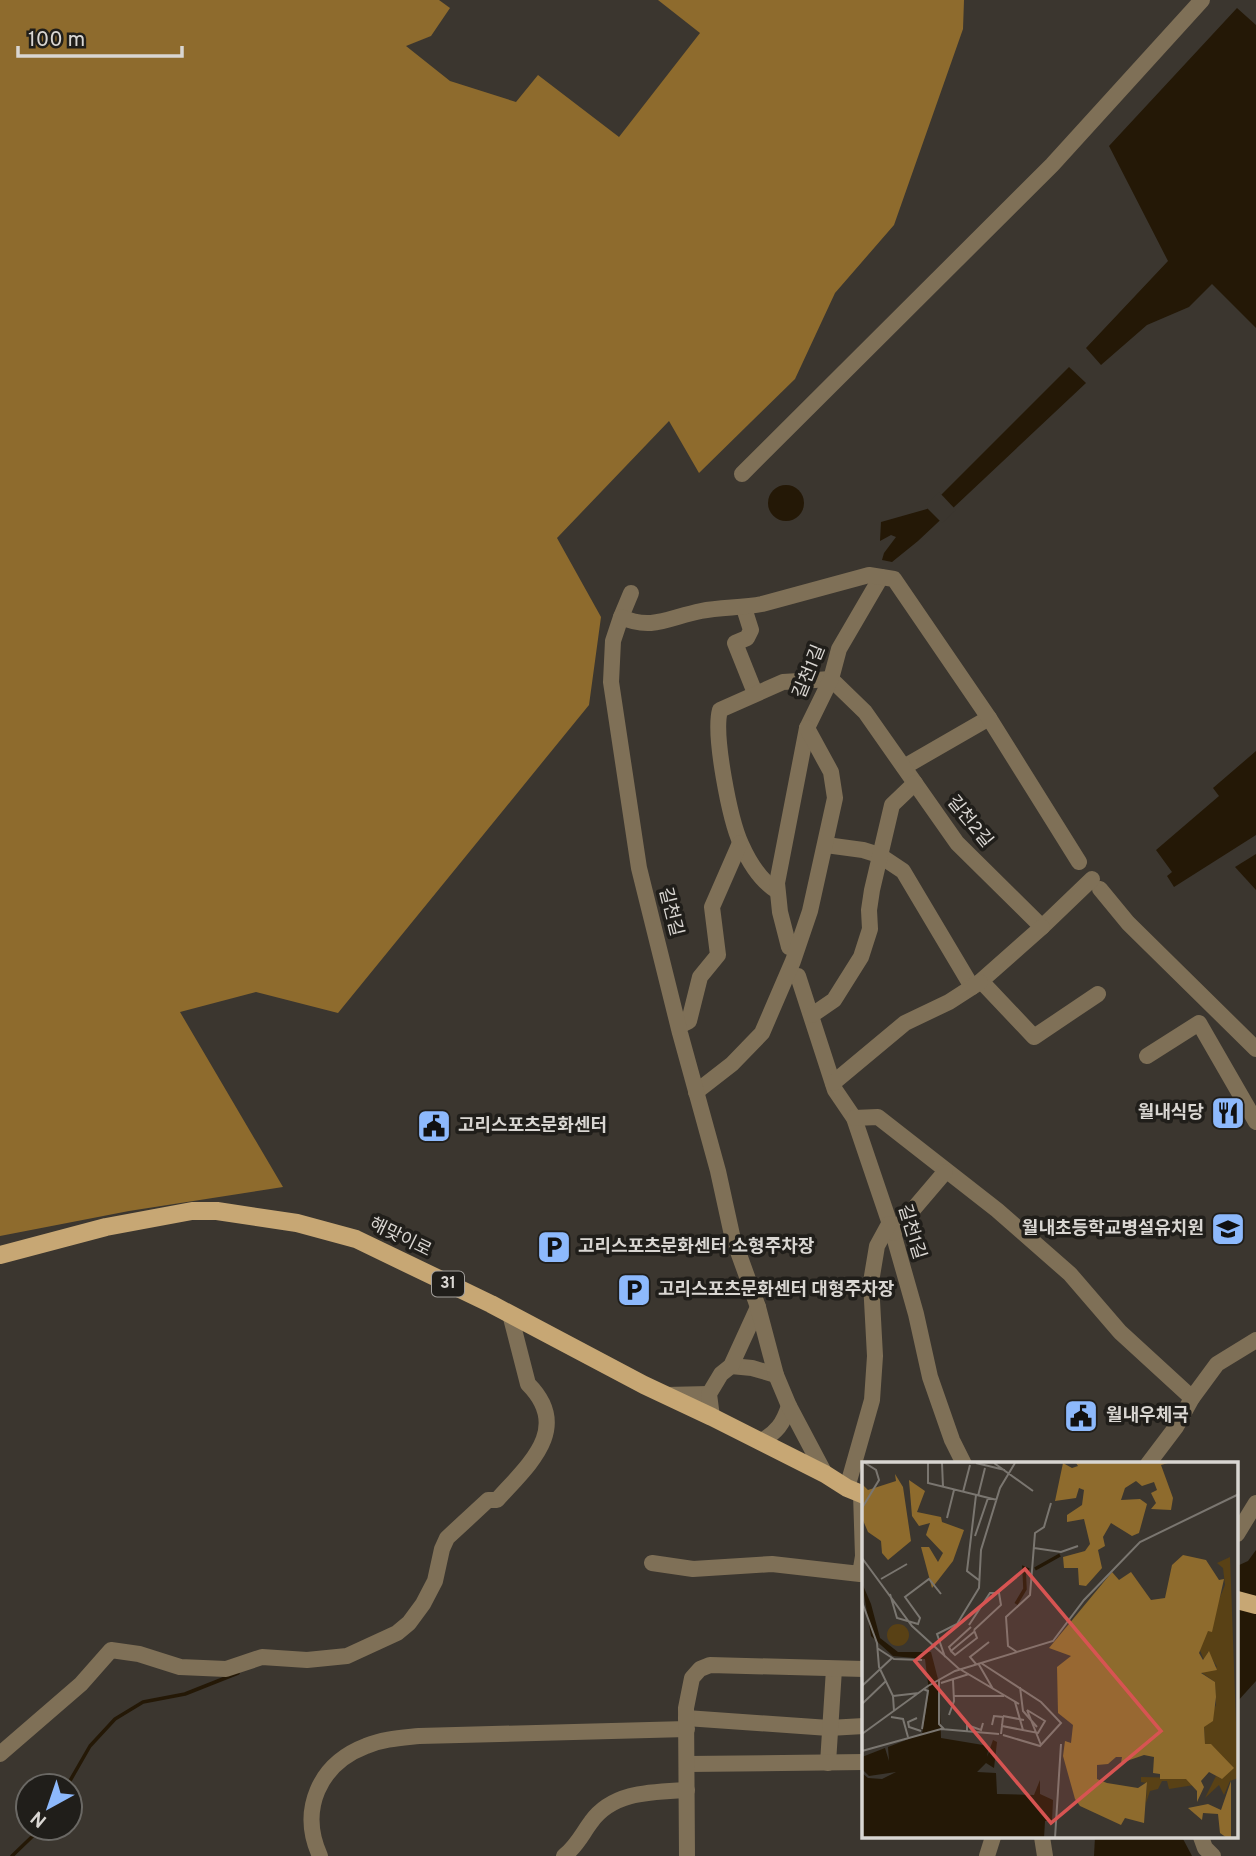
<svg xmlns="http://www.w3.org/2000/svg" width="1256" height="1856" viewBox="0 0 1256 1856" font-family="Overpass,'Noto Sans KR',sans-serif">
	<rect width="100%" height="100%" fill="#3b362f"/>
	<!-- forest -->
	<path fill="#8e6b2d" d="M0,0H439L450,8L431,36L406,46L450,81L516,102L538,75L619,137L700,33L658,0H964L963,29L894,225L835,293L795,379L699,473L669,421L557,538L601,617L589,705L338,1013L256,992L180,1012L283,1187L129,1211L0,1236Z"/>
	<!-- water -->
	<g fill="#241806">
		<path d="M1237,8L1256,25V328L1212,284L1189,307L1147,325L1101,365L1086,348L1168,261L1109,146Z"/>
		<path d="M1069,367L1086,383L918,541L892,562L882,560L884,553L896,537L891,535L880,541L881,522L927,509Z"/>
		<circle cx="786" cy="503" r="18"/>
		<path d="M1256,751V835L1174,887L1167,876L1172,872L1156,850L1219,796L1213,788Z"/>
		<path d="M1256,854V890L1235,867Z"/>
		<path d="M1256,1550V1681L1237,1702V1566L1248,1561Z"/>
		<path d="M1095,1837H1182L1192,1856H1094Z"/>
	</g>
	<!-- pier -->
	<path fill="#3b362f" d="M939,492L956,510L942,523L925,506Z"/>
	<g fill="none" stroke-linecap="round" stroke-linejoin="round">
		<!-- stream -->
		<g stroke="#241806" stroke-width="3.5">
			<path d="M67,1786L90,1746L115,1719L143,1702L185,1694L238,1673"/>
			<path d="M12,1856L41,1828"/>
		</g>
		<!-- minor -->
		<g stroke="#7f7057" stroke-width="16">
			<path d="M742,474L1052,165L1202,0"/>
			<path d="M744,608L751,630L747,638L735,643L755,693"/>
			<path d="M621,617L631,593"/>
			<path d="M904,767L989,718"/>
			<path d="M826,845L863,850L879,855L903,871L972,987"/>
			<path d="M1100,889L1128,923L1256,1049"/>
			<path d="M777,891C761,881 749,862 741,844C730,820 713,735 720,710L783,682L831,679L865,712L957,843L1042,927L1092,879"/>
			<path d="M1042,927L981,981L1034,1037L1098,994"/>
			<path d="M789,947L780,912L777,883L807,728L831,679L839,649L881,577"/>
			<path d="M798,976L835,1090L854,1118L893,1233L916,1314L930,1377L952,1440L964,1464"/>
			<path d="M812,1015L834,1000L861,957L870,929L869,910L872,890L892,805L915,783"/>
			<path d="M679,1026L689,1021L700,977L718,955L712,907L740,843"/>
			<path d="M1147,1056L1199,1023L1256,1122"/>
			<path d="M833,1083L905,1023L949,1002L980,982"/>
			<path d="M696,1092L732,1064L762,1033L793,961L810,911L835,798L831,772L807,728"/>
			<path d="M854,1118L878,1117L997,1210L1070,1274L1120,1332L1192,1398"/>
			<path d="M893,1233L945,1172"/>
			<path d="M731,1366L752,1368L776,1375"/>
			<path d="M666,1395L709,1394"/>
			<path d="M712,1417L709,1394L721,1374L731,1366L758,1307"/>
			<path d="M760,1442C777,1432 783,1424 789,1406"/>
			<path d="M1148,1464L1176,1427L1192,1398L1217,1364L1256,1340"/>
			<path d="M825,1474L789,1406L776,1375L758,1307L732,1235L718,1171L680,1033L639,868L611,682L613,641L621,617C652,631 670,617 701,611C721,607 742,608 762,604L869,575L894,579L989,718L1079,862"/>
			<path d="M847,1488L872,1400L875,1356L871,1282L877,1246L889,1224"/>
			<path d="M1237,1534L1256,1503"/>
			<path d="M652,1563L693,1569L772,1564L860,1574L863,1556L861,1494"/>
			<path d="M686,1718L829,1728L864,1726"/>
			<path d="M0,1754L81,1684L111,1650L139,1654L180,1667L226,1669L262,1657L307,1660L347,1656L397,1633L409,1623L423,1604L435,1581L442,1549L447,1538L488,1500H497C527,1466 573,1429 528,1384L510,1314"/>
			<path d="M828,1763L834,1669"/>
			<path d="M687,1764L864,1762"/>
			<path d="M1042,1837L1045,1856"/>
			<path d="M1201,1837L1205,1848L1213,1856"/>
			<path d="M320,1856C299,1810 319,1764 366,1746C383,1739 401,1738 419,1736L687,1729"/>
			<path d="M564,1856C577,1846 582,1834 591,1822C613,1791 653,1792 687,1790"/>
			<path d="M687,1856L686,1708L692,1678L700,1669L710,1665L864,1669"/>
			<path d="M987,1856L993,1837"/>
		</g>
		<!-- major -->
		<g stroke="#c7a774" stroke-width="18">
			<path d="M0,1255L106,1227L192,1211H217L297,1223L356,1239L491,1304L644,1385L712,1417L825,1474L847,1488L864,1495"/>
			<path d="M1237,1600L1256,1605"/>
		</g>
	</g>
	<!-- icons -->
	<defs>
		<g id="restaurant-square" transform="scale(1.75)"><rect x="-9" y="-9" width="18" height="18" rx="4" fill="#8db9fc" stroke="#201e1a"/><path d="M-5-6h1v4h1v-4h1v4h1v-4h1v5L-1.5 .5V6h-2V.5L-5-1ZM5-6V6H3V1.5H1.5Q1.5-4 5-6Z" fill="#111"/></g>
		<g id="civic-square" transform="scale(1.75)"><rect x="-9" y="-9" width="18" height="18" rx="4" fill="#8db9fc" stroke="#201e1a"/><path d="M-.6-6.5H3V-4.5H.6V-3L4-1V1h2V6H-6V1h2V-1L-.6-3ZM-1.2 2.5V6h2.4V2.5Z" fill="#111"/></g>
		<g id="school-square" transform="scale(1.75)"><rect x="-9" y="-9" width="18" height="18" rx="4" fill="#8db9fc" stroke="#201e1a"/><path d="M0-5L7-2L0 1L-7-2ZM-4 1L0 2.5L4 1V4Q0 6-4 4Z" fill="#111"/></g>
		<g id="parking-square" transform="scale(1.75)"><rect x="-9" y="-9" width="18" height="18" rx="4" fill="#8db9fc" stroke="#201e1a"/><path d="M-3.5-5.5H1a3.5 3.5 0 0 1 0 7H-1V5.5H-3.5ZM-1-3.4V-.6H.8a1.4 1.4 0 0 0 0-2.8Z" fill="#111"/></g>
	</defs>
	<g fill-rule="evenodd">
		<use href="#restaurant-square" x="1228" y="1113"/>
		<use href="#civic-square" x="434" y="1126"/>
		<use href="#school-square" x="1228" y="1229"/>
		<use href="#parking-square" x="554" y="1247"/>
		<use href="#parking-square" x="634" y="1290"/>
		<use href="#civic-square" x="1081" y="1416"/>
	</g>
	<g text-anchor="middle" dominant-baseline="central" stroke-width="7" stroke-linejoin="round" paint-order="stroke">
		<!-- shield labels -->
		<rect fill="#201e1a" stroke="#a29f9b" stroke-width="2" x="432" y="1271.5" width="32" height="25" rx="5"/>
		<g font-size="16" font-weight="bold" fill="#d9d6d2">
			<text x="448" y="1284">31</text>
		</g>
		<!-- street labels -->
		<g font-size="18" fill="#d9d6d2" stroke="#201e1a">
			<text transform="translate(810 672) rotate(-68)">길천1길</text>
			<text transform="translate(969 822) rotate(51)">길천2길</text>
			<text transform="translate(670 912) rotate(76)">길천길</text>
			<text transform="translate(911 1232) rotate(73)">길천1길</text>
			<text transform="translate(400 1238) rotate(26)">해맞이로</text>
		</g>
		<!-- poi labels -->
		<g font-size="18" font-weight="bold" fill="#d9d6d2" stroke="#201e1a" text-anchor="start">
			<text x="1204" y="1113" text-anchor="end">월내식당</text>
			<text x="458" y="1126">고리스포츠문화센터</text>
			<text x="1204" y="1229" text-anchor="end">월내초등학교병설유치원</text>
			<text x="578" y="1247">고리스포츠문화센터 소형주차장</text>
			<text x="658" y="1290">고리스포츠문화센터 대형주차장</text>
			<text x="1106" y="1416">월내우체국</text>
		</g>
	</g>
	<!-- overview -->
	<g transform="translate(862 1462)">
		<rect width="376" height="376" fill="#3b362f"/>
		<path d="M368,95L376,316L368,319L362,333L357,323L343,336L354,314L360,317L343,282L342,264L354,243L353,220L339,210L355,205L346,190L342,198L337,186L363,123L361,106L355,101ZM25 173a11 11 0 1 1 22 0a11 11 0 1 1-22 0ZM279,315L324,316L332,323L307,327L305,319H300L296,327L288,329L284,341L285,321L279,320Z" fill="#594115"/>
		<path d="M201,1L210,6L216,4L214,1H306L299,3L311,36L309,48L289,47L294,41L289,31L295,28L292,20L280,24L274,19L263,26L259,38L278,37L285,42L277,71L270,74L249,61L241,75L243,84L236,88L240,106L224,124L217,123L216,106H202L201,95L223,89L228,82L222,57L205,60V53L220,43L222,28L217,26L214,36L193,39ZM33,12L41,25L49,79L26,98L20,91L19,79L6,70L0,56V22L6,28L34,19ZM47,18L63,29L55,50L79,55L80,60L102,68L91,99L70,126L59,85H67L76,100L81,91L64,73L68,61L57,64L50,54ZM321,93L344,98L357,118L362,117L350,170L346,169L337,191L341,198L347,189L355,208L339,211L353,220L354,235L351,259L342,265L343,282H349L372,306L360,317L347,310L339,319L342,325L335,340V329L324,317H298V312L291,311L292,295L282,293L259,301L260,295H254L246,302L235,303V317L245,321L276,326L285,320L282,361L263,356L259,363L218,344L213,337L201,294L203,279L209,281L211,263L196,251L195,205L209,194L187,186L250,110L257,118L269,110L289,138L303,136L310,103ZM369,319V376H365L358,371L356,352L341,351L340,358L326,346L346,342L359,348Z" fill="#8e6b2d"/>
		<path d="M0,121L9,142L18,176L36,190H69L77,221L79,276L127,284L125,295L131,278L135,280L132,306L124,301L115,310L134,311L135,332L172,333L178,318V332L191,338L190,359H183L182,376H0V311L6,316L20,317L34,310L7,314L1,308L0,295L23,286L27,299L26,285L60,272L67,229L63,197L31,194L9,174Z" fill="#241806"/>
		<path fill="none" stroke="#241806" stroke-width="3.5" d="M173,107L198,93M154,142L163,127L162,106L167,108"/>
		<path fill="none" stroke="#7a7670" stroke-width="2" d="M66,1V21L135,38M80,1L81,25M114,1L143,8M132,1L171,29M101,30L108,3M114,33L105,109L118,119M116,34L123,6M0,46L17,18L14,8L3,1M85,56L92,28M113,74L126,36M172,86L199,90L216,84M0,96L50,164L96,206L157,242M19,117L45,102M28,132L35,156L56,162L58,156L43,135L67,117L79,132M0,140L15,181L17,205L31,234L32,249M107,163L128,131H137L139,143L112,168M109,165L87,185L89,189L113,169M15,186L32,197L60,198M89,189L93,193L115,176L112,168M155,190L146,184L144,155L168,133L173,71L182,65L189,41M83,195L75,172L95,162L117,126L119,88L138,26L153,1M116,201L131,227M119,201L179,240L199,261L178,284L141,273M114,202L108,195L127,180M77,218V262L82,267M79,221L107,212M0,224L30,196M158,225L161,249L175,265M31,234L57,231M92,234H142M153,240L161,268M0,242L24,219M165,248L179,283M87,253L92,239L91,218M141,254L162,258M29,255L41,257L46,275M55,256L46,260L47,265L59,269M130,263L132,254L141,255L140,264M60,267L66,229L61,227M105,269V263L119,268L121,261M0,272L66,224L93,209L191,179L222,138L278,80L377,32M139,272L140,264L176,271L183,259L165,248M0,289L79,267L137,272M193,376L199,282"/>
		<path fill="#d75452" fill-opacity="0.15" stroke="#d75452" stroke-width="3.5" d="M163,107L299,269L189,361L53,199Z"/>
		<rect width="376" height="376" fill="none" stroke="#d9d6d2" stroke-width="3.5"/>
	</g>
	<!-- north arrow -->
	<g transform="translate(49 1807) rotate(220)"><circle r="33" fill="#201e1a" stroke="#6a6864" stroke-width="2"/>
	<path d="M0-5L12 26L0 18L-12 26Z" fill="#8db9fc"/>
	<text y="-10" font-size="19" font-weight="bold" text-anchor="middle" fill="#d9d6d2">N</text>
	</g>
	<!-- scale -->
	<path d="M18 46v10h164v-10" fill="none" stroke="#d9d6d2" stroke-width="3.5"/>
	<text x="28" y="46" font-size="21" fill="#d9d6d2" stroke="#201e1a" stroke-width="5" paint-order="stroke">100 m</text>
</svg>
